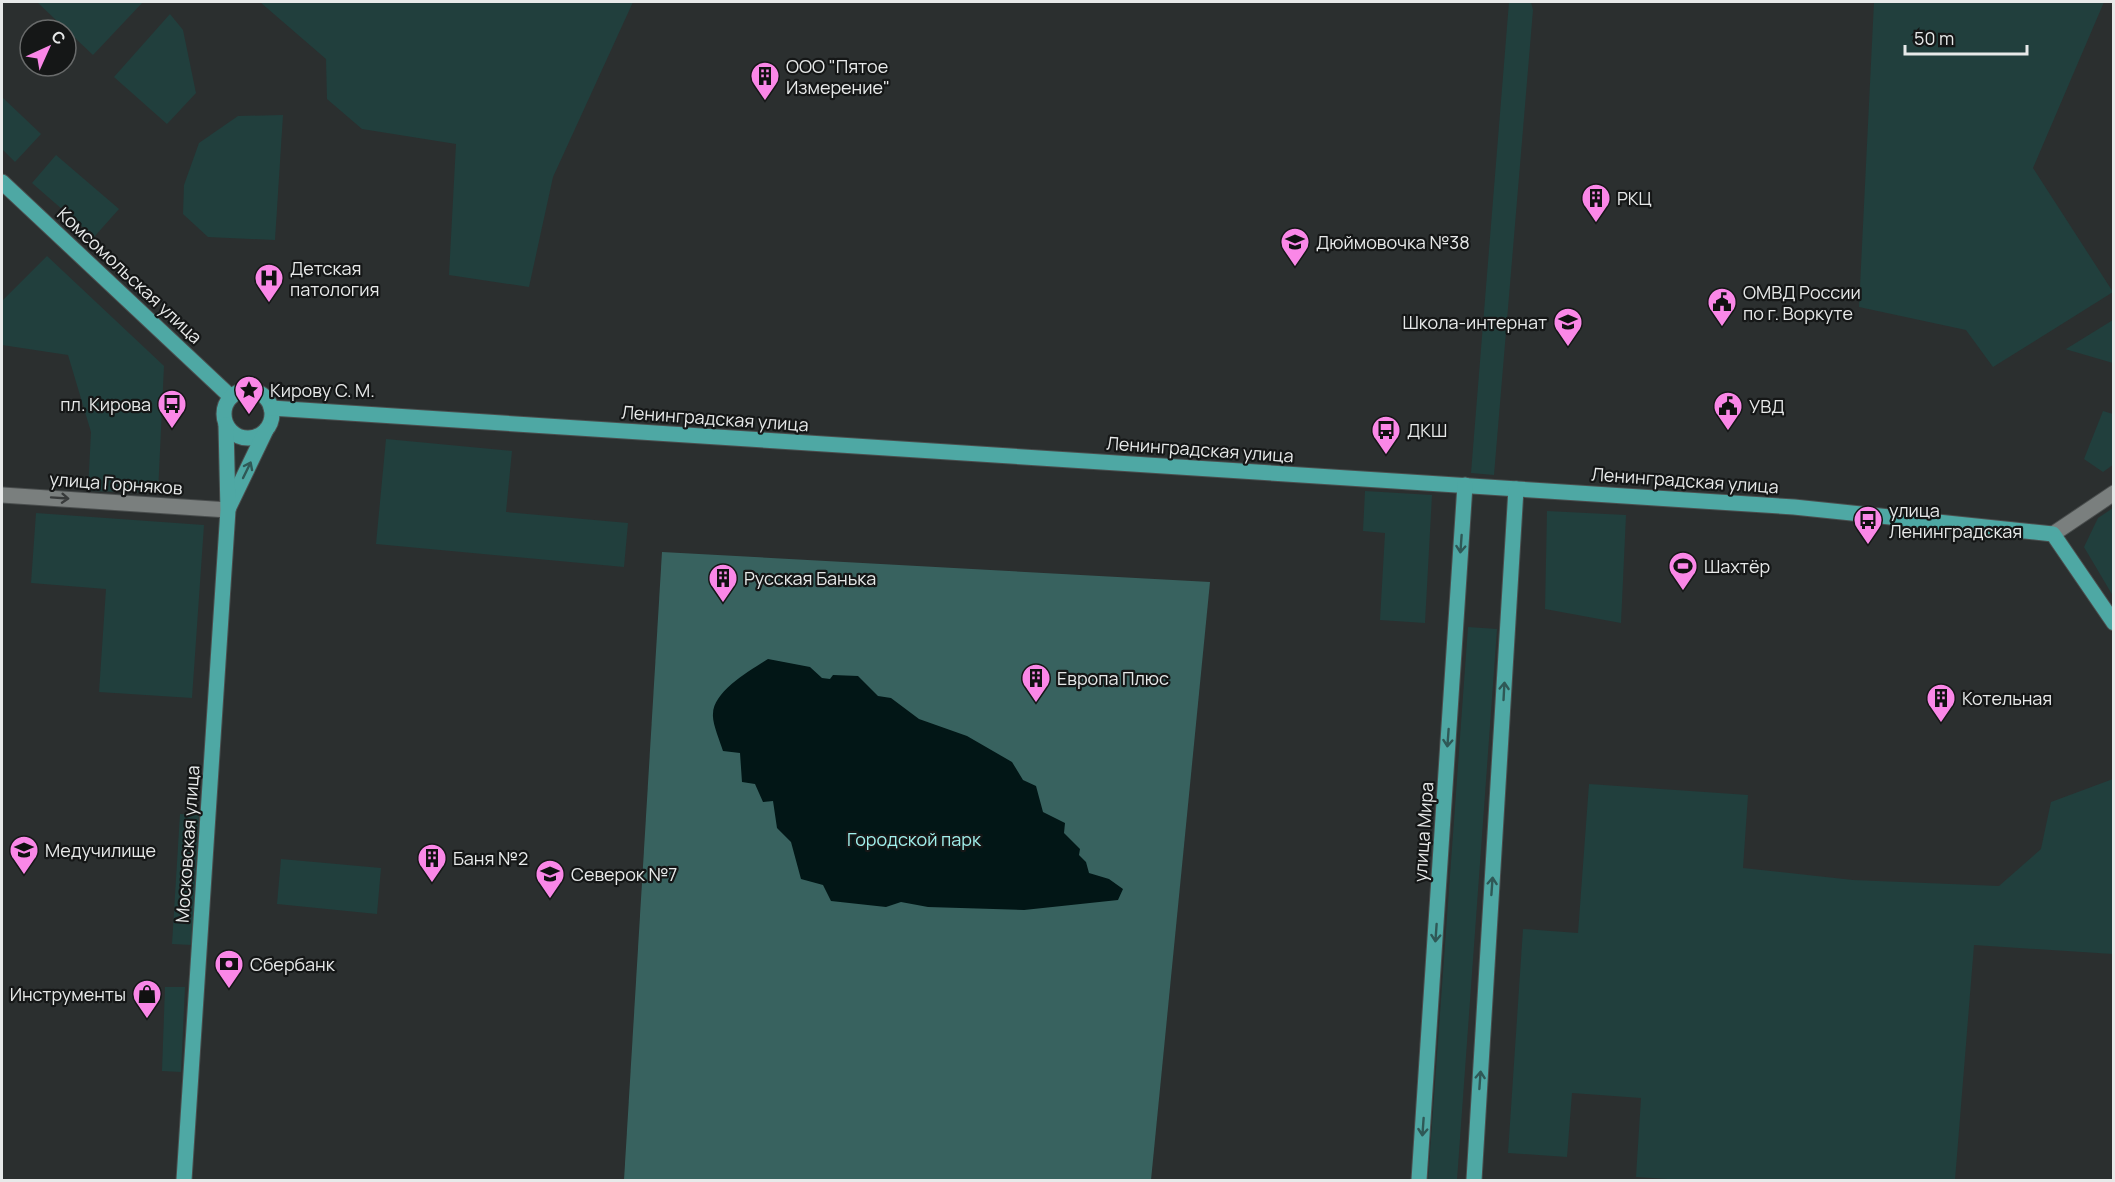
<svg xmlns="http://www.w3.org/2000/svg" width="2115" height="1182" viewBox="0 0 2115 1182" font-family="Manrope,sans-serif">
	<rect width="100%" height="100%" fill="#2b2f2f"/>
	<!-- green -->
	<g fill="#213f3d">
		<path d="M37,2H143L93,55Z"/>
		<path d="M260,2H633L553,177L529,287L449,275L456,144L362,129L327,99L326,59Z"/>
		<path d="M1509,2H1531L1533,10L1494,475L1471,473Z"/>
		<path d="M1874,2H2104L2033,168L2113,292L1993,367L1966,330L1859,307Z"/>
		<path d="M170,14L183,30L196,93L167,124L114,77Z"/>
		<path d="M2,97L41,134L15,162L2,149Z"/>
		<path d="M283,115L275,240L208,237L183,214L184,185L199,143L238,116Z"/>
		<path d="M56,155L119,209L94,237L32,183Z"/>
		<path d="M47,256L164,366L158,493L88,491L91,432L68,355L2,345V301Z"/>
		<path d="M2113,320V363L2065,349H2066Z"/>
		<path d="M2103,411L2113,414L2114,464L2103,472L2084,459Z"/>
		<path d="M386,439L512,451L506,512L628,523L624,567L376,544Z"/>
		<path d="M1365,491L1432,495L1425,623L1380,620L1385,533L1363,531Z"/>
		<path d="M2113,508V596L2084,547L2098,518Z"/>
		<path d="M1547,511L1626,515L1621,623L1545,609Z"/>
		<path d="M36,513L204,525L192,698L99,692L106,589L31,583Z"/>
		<path d="M1468,627L1497,629L1457,1180H1428Z"/>
		<path d="M2113,779V954L1974,945L1955,1180H1683L1636,1177L1641,1098L1572,1093L1567,1157L1508,1153L1523,929L1578,933L1589,784L1748,795L1743,868L1853,880L1999,886L2041,849L2051,802Z"/>
		<path d="M180,814L199,815L192,945L172,944Z"/>
		<path d="M281,859L381,868L377,914L277,904Z"/>
		<path d="M165,987H185L181,1072L162,1071Z"/>
	</g>
	<!-- forest -->
	<path fill="#38625f" d="M662,552L1210,582L1151,1180H624Z"/>
	<!-- water -->
	<path fill="#021616" d="M768,659L810,667L822,678L830,679L833,675L858,676L878,696L891,698L919,719L967,736L1012,762L1023,780L1036,786L1043,812L1065,823L1064,833L1080,849L1079,855L1086,862L1089,873L1109,879L1123,889L1118,900L1024,910L928,907L901,902L886,907L831,901L823,885L801,879L791,842L777,828L773,801L763,802L755,784L742,782L740,753L723,751C720,741 712,723 713,714C713,691 751,670 768,659Z"/>
	<g fill="none" stroke-linecap="round" stroke-linejoin="round">
		<!-- minor casing -->
		<g stroke="#4a4e4e" stroke-width="17">
			<g id="minor">
				<path d="M2,495L228,510"/>
				<path d="M2053,534L2114,493"/>
			</g>
		</g>
		<!-- major casing -->
		<g stroke="#4a4e4e" stroke-width="17">
			<g id="major">
				<path d="M2,182L231,397"/>
				<circle cx="248" cy="414" r="24"/>
				<path d="M271,408L1794,507L2053,534L2114,623"/>
				<path d="M229,507L266,430"/>
				<path d="M184,1180L228,510L226,425"/>
				<path d="M1419,1180L1465,485"/>
				<path d="M1474,1180L1516,489"/>
			</g>
		</g>
		<!-- minor -->
		<use href="#minor" stroke="#7a7f7e" stroke-width="15"/>
		<!-- major -->
		<use href="#major" stroke="#4ea8a4" stroke-width="15"/>
	</g>
	<!-- one-way arrows -->
	<defs><path id="oneway-shaft" d="M-6 0H5M1.5-3L5.5 0L1.5 3" fill="none" stroke-width="1.6" stroke-linecap="round" stroke-linejoin="round" transform="scale(1.5)"/></defs>
	<g stroke="#2f5856">
		<use href="#oneway-shaft" transform="translate(247 470) rotate(-64)"/>
		<use href="#oneway-shaft" transform="translate(1461 544) rotate(94)"/>
		<use href="#oneway-shaft" transform="translate(1504 691) rotate(-87)"/>
		<use href="#oneway-shaft" transform="translate(1448 738) rotate(94)"/>
		<use href="#oneway-shaft" transform="translate(1492 886) rotate(-86)"/>
		<use href="#oneway-shaft" transform="translate(1436 933) rotate(94)"/>
		<use href="#oneway-shaft" transform="translate(1480 1080) rotate(-86)"/>
		<use href="#oneway-shaft" transform="translate(1423 1127) rotate(94)"/>
	</g>
	<use stroke="#383b3b" href="#oneway-shaft" transform="translate(60 498) rotate(4)"/>
	<!-- icons -->
	<defs>
		<g id="building-pin" transform="scale(1.5)"><path d="M0 17L-7.5 6A9.5 9.5 0 1 1 7.5 6Z" fill="#fa87e7" stroke="#151717"/><path d="M-4-6H4V6H1V3H-1V6H-4ZM-2.5-4.3h1.7v1.8h-1.7ZM.8-4.3h1.7v1.8H.8ZM-2.5-1h1.7V.8h-1.7ZM.8-1h1.7V.8H.8Z" fill="#111"/></g>
		<g id="school-pin" transform="scale(1.5)"><path d="M0 17L-7.5 6A9.5 9.5 0 1 1 7.5 6Z" fill="#fa87e7" stroke="#151717"/><path d="M0-5L7-2L0 1L-7-2ZM-4 1L0 2.5L4 1V4Q0 6-4 4Z" fill="#111"/></g>
		<g id="hospital-pin" transform="scale(1.5)"><path d="M0 17L-7.5 6A9.5 9.5 0 1 1 7.5 6Z" fill="#fa87e7" stroke="#151717"/><path d="M-5-5h3v3.5h4V-5h3V5h-3V1.5h-4V5h-3Z" fill="#111"/></g>
		<g id="civic-pin" transform="scale(1.5)"><path d="M0 17L-7.5 6A9.5 9.5 0 1 1 7.5 6Z" fill="#fa87e7" stroke="#151717"/><path d="M-.6-6.5H3V-4.5H.6V-3L4-1V1h2V6H-6V1h2V-1L-.6-3ZM-1.2 2.5V6h2.4V2.5Z" fill="#111"/></g>
		<g id="sight-pin" transform="scale(1.5)"><path d="M0 17L-7.5 6A9.5 9.5 0 1 1 7.5 6Z" fill="#fa87e7" stroke="#151717"/><path d="M0-6L1.8-2.2L6-1.7L2.9 1.2L3.7 5.4L0 3.3L-3.7 5.4L-2.9 1.2L-6-1.7L-1.8-2.2Z" fill="#111"/></g>
		<g id="bus-pin" transform="scale(1.5)"><path d="M0 17L-7.5 6A9.5 9.5 0 1 1 7.5 6Z" fill="#fa87e7" stroke="#151717"/><path d="M-5-6H5V4H4V6H2V4H-2V6H-4V4H-5ZM-3.5-4V0h7V-4ZM-3.5 1.2v1.5H-2V1.2ZM2 1.2v1.5H3.5V1.2Z" fill="#111"/></g>
		<g id="stadium-pin" transform="scale(1.5)"><path d="M0 17L-7.5 6A9.5 9.5 0 1 1 7.5 6Z" fill="#fa87e7" stroke="#151717"/><path d="M0-5a6.5 5 0 1 0 0 10a6.5 5 0 1 0 0-10ZM-3.5-1.8h7v3.6h-7Z" fill="#111"/></g>
		<g id="university-pin" transform="scale(1.5)"><path d="M0 17L-7.5 6A9.5 9.5 0 1 1 7.5 6Z" fill="#fa87e7" stroke="#151717"/><path d="M0-5L7-2L0 1L-7-2ZM-4 1L0 2.5L4 1V4Q0 6-4 4Z" fill="#111"/></g>
		<g id="bank-pin" transform="scale(1.5)"><path d="M0 17L-7.5 6A9.5 9.5 0 1 1 7.5 6Z" fill="#fa87e7" stroke="#151717"/><path d="M-6-4H6V4H-6ZM0-2.3a2.3 2.3 0 1 0 0 4.6a2.3 2.3 0 1 0 0-4.6Z" fill="#111"/></g>
		<g id="shop-pin" transform="scale(1.5)"><path d="M0 17L-7.5 6A9.5 9.5 0 1 1 7.5 6Z" fill="#fa87e7" stroke="#151717"/><path d="M-5-2.5h2.3a2.7 3.5 0 0 1 5.4 0H5L5.5 6h-11ZM-1.5-2.5h3a1.5 2.3 0 0 0-3 0Z" fill="#111"/></g>
	</defs>
	<g fill-rule="evenodd">
		<use href="#building-pin" x="765" y="76"/>
		<use href="#building-pin" x="1596" y="198"/>
		<use href="#school-pin" x="1295" y="242"/>
		<use href="#hospital-pin" x="269" y="278"/>
		<use href="#civic-pin" x="1722" y="302"/>
		<use href="#school-pin" x="1568" y="322"/>
		<use href="#sight-pin" x="249" y="390"/>
		<use href="#bus-pin" x="172" y="404"/>
		<use href="#civic-pin" x="1728" y="406"/>
		<use href="#bus-pin" x="1386" y="430"/>
		<use href="#bus-pin" x="1868" y="520"/>
		<use href="#stadium-pin" x="1683" y="566"/>
		<use href="#building-pin" x="723" y="578"/>
		<use href="#building-pin" x="1036" y="678"/>
		<use href="#building-pin" x="1941" y="698"/>
		<use href="#university-pin" x="24" y="850"/>
		<use href="#building-pin" x="432" y="858"/>
		<use href="#school-pin" x="550" y="874"/>
		<use href="#bank-pin" x="229" y="964"/>
		<use href="#shop-pin" x="147" y="994"/>
	</g>
	<g text-anchor="middle" dominant-baseline="central" stroke-width="4.5" stroke-linejoin="round" paint-order="stroke">
		<!-- poi labels -->
		<g font-size="18" fill="#e7e9e9" stroke="#151717" text-anchor="start">
			<text x="786" y="66">ООО "Пятое<tspan x="786" dy="21">Измерение"</tspan></text>
			<text x="1617" y="198">РКЦ</text>
			<text x="1316" y="242">Дюймовочка №38</text>
			<text x="290" y="268">Детская<tspan x="290" dy="21">патология</tspan></text>
			<text x="1743" y="292">ОМВД России<tspan x="1743" dy="21">по г. Воркуте</tspan></text>
			<text x="1547" y="322" text-anchor="end">Школа-интернат</text>
			<text x="270" y="390">Кирову С. М.</text>
			<text x="151" y="404" text-anchor="end">пл. Кирова</text>
			<text x="1749" y="406">УВД</text>
			<text x="1407" y="430">ДКШ</text>
			<text x="1889" y="510">улица<tspan x="1889" dy="21">Ленинградская</tspan></text>
			<text x="1704" y="566">Шахтёр</text>
			<text x="744" y="578">Русская Банька</text>
			<text x="1057" y="678">Европа Плюс</text>
			<text x="1962" y="698">Котельная</text>
			<text x="45" y="850">Медучилище</text>
			<text x="453" y="858">Баня №2</text>
			<text x="571" y="874">Северок №7</text>
			<text x="250" y="964">Сбербанк</text>
			<text x="126" y="994" text-anchor="end">Инструменты</text>
		</g>
		<!-- street labels -->
		<g font-size="18" fill="#e7e9e9" stroke="#151717">
			<text transform="translate(130 275) rotate(43)">Комсомольская улица</text>
			<text transform="translate(715 418) rotate(4)">Ленинградская улица</text>
			<text transform="translate(1200 449) rotate(4)">Ленинградская улица</text>
			<text transform="translate(1685 480) rotate(4)">Ленинградская улица</text>
			<text transform="translate(116 483) rotate(4)">улица Горняков</text>
			<text transform="translate(1423 832) rotate(-86)">улица Мира</text>
			<text transform="translate(187 844) rotate(-86)">Московская улица</text>
		</g>
		<!-- park labels -->
		<g font-size="18" fill="#a1f0ec" stroke="#151717">
			<text x="914" y="839">Городской парк</text>
		</g>
	</g>
	<!-- border -->
	<rect width="2115" height="1182" fill="none" stroke="#e7e9e9" stroke-width="6"/>
	<!-- north arrow -->
	<g transform="translate(48 48) rotate(45)"><circle r="28" fill="#151717" stroke="#696b6b" stroke-width="1.5"/>
	<path d="M0-4.5L10 22L0 15L-10 22Z" fill="#fa87e7"/>
	<text y="-9" font-size="16" font-weight="bold" text-anchor="middle" fill="#e7e9e9">С</text>
	</g>
	<!-- scale -->
	<path d="M1905 45v9h122v-9" fill="none" stroke="#e7e9e9" stroke-width="3"/>
	<text x="1914" y="45" font-size="18" fill="#e7e9e9" stroke="#151717" stroke-width="4.5" paint-order="stroke">50 m</text>
</svg>
